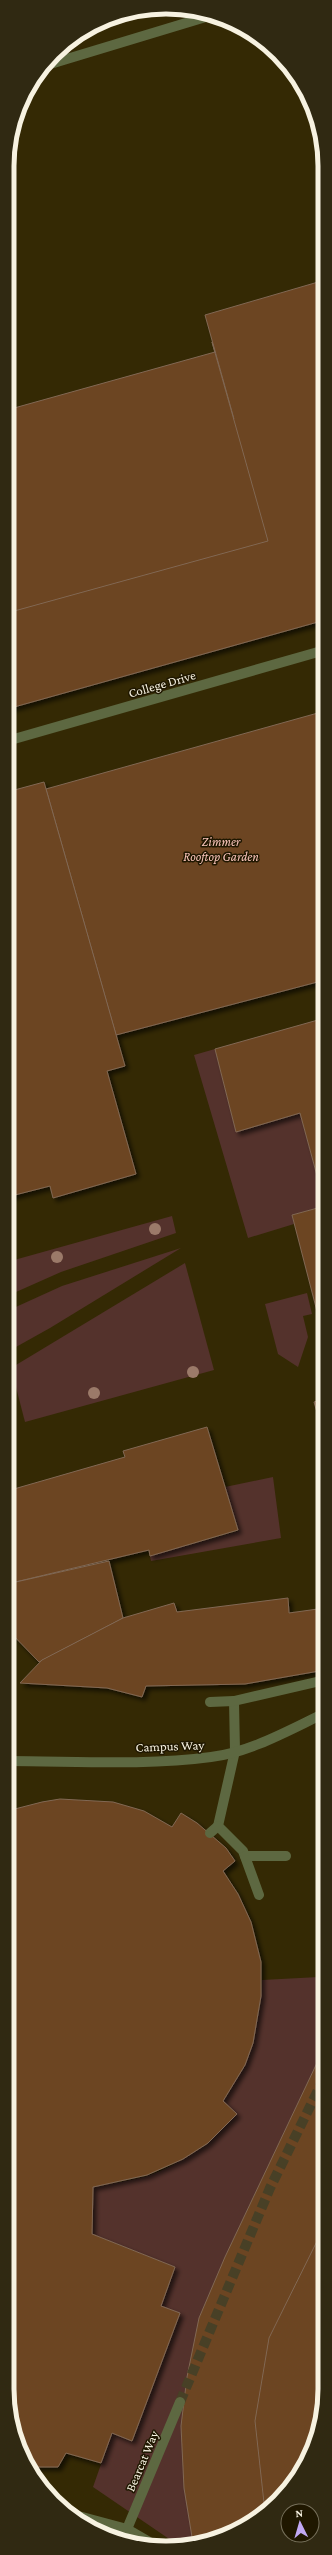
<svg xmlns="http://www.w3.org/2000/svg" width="332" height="2555" viewBox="0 0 332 2555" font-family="'Crimson Pro',serif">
	<defs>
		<filter id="shadow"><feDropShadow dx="3.5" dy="3.5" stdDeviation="2" flood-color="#0009"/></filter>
	</defs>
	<rect width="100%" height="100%" fill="#292005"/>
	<!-- built -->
	<path fill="#342904" d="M177,7L236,23L279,54L313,105L325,156V2400L271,2508L217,2539L156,2548L96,2532L53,2501L19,2450L7,2389V155L24,95L61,46L115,15Z"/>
	<!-- green -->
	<g fill="#54322c">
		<path d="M95,27L96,33L71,40Z"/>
		<path d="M215,1049L236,1132L300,1113L325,1206L292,1215L294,1224L248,1238L194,1055Z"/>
		<path d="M172,1216L176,1233L61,1272L7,1296V1262Z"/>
		<path d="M181,1248L50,1328L7,1352V1311L62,1286Z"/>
		<path d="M185,1263L214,1370L25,1422L11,1368Z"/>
		<path d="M307,1293L312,1314L303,1316L308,1337L298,1367L278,1354L265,1304Z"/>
		<path d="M273,1477L281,1538L151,1561L150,1556L238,1531L225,1487Z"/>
		<path d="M325,1965V2400L309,2459L271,2508L217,2539L178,2545L93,2487L112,2433L132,2441L180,2314L161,2306L175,2267L92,2234L93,2187C111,2183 129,2181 147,2176C183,2164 210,2140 237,2114L223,2101C248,2063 260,2026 262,1980L319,1977Z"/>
	</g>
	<!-- building -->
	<g fill="#6c4420" stroke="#816854" filter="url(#shadow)">
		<path d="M325,280V620L7,709V482L234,419L205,315Z"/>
		<path d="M212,342L268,541L7,613V410L215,352Z"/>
		<path d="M325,711V980L116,1035L46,789Z"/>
		<path d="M44,782L125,1066L107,1071L136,1174L53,1198L50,1186L7,1197V792Z"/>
		<path d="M325,1018V1205L300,1113L236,1132L215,1049Z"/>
		<path d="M325,1206V1318L319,1319L292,1215Z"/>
		<path d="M325,1399V1439L314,1402Z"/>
		<path d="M207,1427L238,1530L150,1556L149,1550L7,1584V1491L125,1457L123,1451Z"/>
		<path d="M109,1561L123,1618L39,1662L7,1629V1584Z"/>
		<path d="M288,1598L289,1613L325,1608V1670L245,1684L146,1686L142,1697L107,1688L20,1683L42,1660L123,1618L174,1603L177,1612Z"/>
		<path d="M60,1799L113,1802L144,1811L172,1827L181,1813L197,1823L226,1848L235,1861L223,1871L238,1894L251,1922L261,1962V1996L253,2043L245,2065L223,2101L237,2114L208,2143L183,2159L147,2175L93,2187L92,2234L175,2267L161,2306L180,2313L132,2441L112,2433L101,2463L66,2453L58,2467H31L19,2450L7,2389V1811L42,1802Z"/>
		<path d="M325,2046V2306L316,2325L298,2390L292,2430V2481L271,2508L217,2539L193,2543L184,2488L181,2426L187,2377L199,2318L225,2257Z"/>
		<path d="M325,2225V2400L309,2459L271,2508L265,2512L255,2421L269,2338Z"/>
	</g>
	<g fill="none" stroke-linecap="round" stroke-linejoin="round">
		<!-- pedestrian-tunnel -->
		<path stroke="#484026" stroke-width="10" stroke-dasharray="10 5" stroke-linecap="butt" d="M180,2402L270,2188L325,2076"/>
		<!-- service -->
		<g stroke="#5d6841" stroke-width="10">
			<path d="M7,741L325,650"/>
			<path d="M71,2514L127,2529L158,2547"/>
		</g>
		<!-- pedestrian -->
		<g stroke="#5d6841" stroke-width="10">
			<path d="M47,65L209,16"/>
			<path d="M234,1701L235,1751L218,1826L243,1851L259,1895"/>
			<path d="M210,1702L234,1701L325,1680"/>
			<path d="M7,1761C74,1761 145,1766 211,1757C251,1752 289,1730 325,1713"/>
			<path d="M210,1833L218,1826"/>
			<path d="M245,1856H286"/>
			<path d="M127,2529L180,2402"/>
		</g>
	</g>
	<!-- trees -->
	<g fill="#9b7a69">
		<circle cx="155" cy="1229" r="6"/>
		<circle cx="57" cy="1257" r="6"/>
		<circle cx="193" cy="1372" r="6"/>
		<circle cx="94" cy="1393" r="6"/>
	</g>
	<g text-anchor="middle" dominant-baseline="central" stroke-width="3" stroke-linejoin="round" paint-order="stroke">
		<!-- street labels -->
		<g font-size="13" fill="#f7f2e1" stroke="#1f1700">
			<text transform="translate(162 684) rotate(-16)">College Drive</text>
			<text transform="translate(170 1746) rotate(-2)">Campus Way</text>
			<text transform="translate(142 2461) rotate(-67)">Bearcat Way</text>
		</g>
		<!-- park labels -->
		<g font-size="13" font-style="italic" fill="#f9c4ba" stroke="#1f1700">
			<text x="221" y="841">Zimmer<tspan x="221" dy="15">Rooftop Garden</tspan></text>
		</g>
	</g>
	<!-- crop -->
	<path d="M0 0H332V2555H0ZM166 14H166A152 152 0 0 1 318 166V2389A152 152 0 0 1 166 2541H166A152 152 0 0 1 14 2389V166A152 152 0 0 1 166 14Z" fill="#302912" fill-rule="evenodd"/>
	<path fill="none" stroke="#f7f2e1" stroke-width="5" d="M166 14H166A152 152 0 0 1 318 166V2389A152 152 0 0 1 166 2541H166A152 152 0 0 1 14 2389V166A152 152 0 0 1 166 14Z"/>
	<!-- north arrow -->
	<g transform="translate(300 2523) rotate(355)"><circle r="19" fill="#1f1700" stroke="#756f5a"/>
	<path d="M0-3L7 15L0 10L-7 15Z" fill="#c1a8f3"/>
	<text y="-6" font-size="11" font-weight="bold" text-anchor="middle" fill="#f7f2e1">N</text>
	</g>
</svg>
